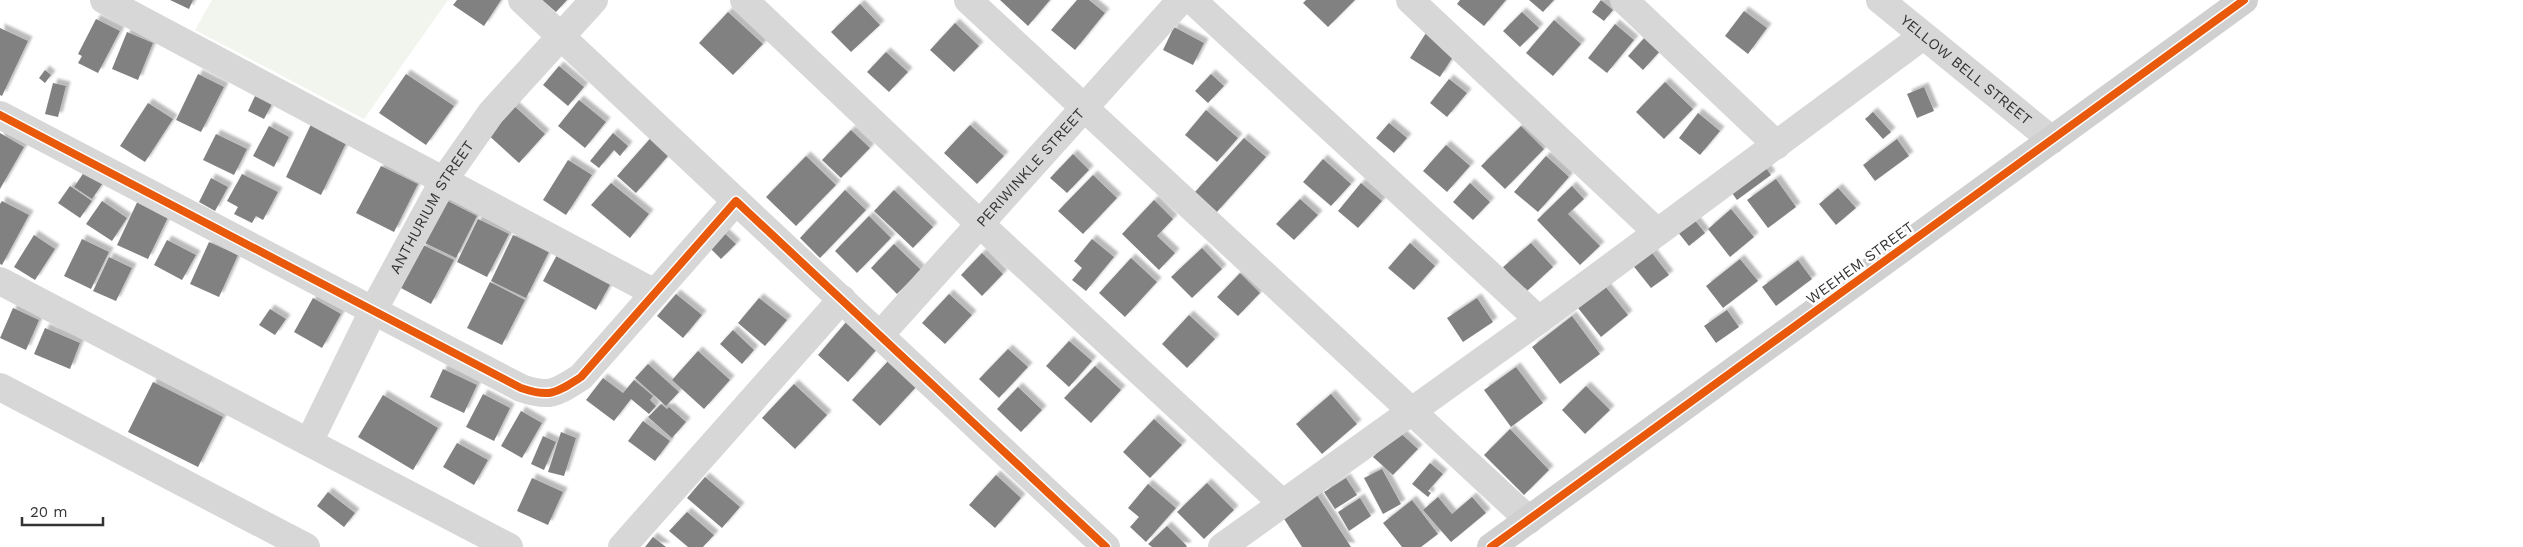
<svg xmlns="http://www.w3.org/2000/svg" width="2523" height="547" viewBox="0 0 2523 547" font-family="'Work Sans',sans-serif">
	<defs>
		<filter id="shadow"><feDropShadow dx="4.5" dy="-4.5" stdDeviation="1" flood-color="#0004"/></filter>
	</defs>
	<rect width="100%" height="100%" fill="#fff"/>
	<!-- green -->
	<path fill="#f1f5ed" d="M212,0H448L364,119L195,30Z"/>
	<!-- building -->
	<g fill="#818181" filter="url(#shadow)">
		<path d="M170,0H193L189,9Z"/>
		<path d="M457,0H501L484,26L453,5Z"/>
		<path d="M542,0H567L556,12Z"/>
		<path d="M1000,0H1050L1028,26Z"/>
		<path d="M1077,0H1089L1105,13L1075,50L1051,30Z"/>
		<path d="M1306,0H1355L1328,27L1303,3Z"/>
		<path d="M1460,0H1506L1484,26L1457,4Z"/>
		<path d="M1529,0H1554L1543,12Z"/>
		<path d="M1601,0L1613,10L1604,21L1592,12Z"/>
		<path d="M860,4L880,25L851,52L831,32Z"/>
		<path d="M1744,11L1767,28L1748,54L1725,36Z"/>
		<path d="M728,12L763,44L733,75L699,43Z"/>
		<path d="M1522,12L1539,28L1520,47L1503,31Z"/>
		<path d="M96,19L120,31L98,73L78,63L82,56L78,54Z"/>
		<path d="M1554,20L1581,44L1553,76L1526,53Z"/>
		<path d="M955,23L979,46L954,72L930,50Z"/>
		<path d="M1615,24L1634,40L1607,73L1588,58Z"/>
		<path d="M1174,27L1204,43L1193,65L1163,50Z"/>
		<path d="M0,28L28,41L2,96L0,95Z"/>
		<path d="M127,32L153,43L138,80L112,69Z"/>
		<path d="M1426,33L1456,52L1440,77L1410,58Z"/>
		<path d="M1646,36L1661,50L1643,70L1628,56Z"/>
		<path d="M886,52L908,72L889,92L867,72Z"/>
		<path d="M559,66L584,87L568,106L543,85Z"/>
		<path d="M45,70L51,75L45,83L39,78Z"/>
		<path d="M198,74L224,87L201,132L176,120Z"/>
		<path d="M406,74L454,106L426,145L379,113Z"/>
		<path d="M1211,74L1224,86L1208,103L1195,91Z"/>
		<path d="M1449,79L1467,93L1447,117L1430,103Z"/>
		<path d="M1665,82L1693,109L1664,139L1636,112Z"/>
		<path d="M53,83L66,86L58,117L45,114Z"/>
		<path d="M1924,87L1934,111L1917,118L1907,94Z"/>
		<path d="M255,96L272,104L264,119L248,111Z"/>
		<path d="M579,100L606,122L585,148L558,126Z"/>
		<path d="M148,103L173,119L145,162L120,146Z"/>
		<path d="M512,104L545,134L519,163L486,133Z"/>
		<path d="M1206,110L1238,138L1217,162L1185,135Z"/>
		<path d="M1873,112L1891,132L1883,139L1865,119Z"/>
		<path d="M1698,113L1720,131L1700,155L1679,138Z"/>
		<path d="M314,118L350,135L321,195L286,177Z"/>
		<path d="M1389,123L1407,138L1394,153L1376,138Z"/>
		<path d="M970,125L1004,156L977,184L944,153Z"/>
		<path d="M269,126L289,137L274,167L253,156Z"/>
		<path d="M1521,126L1544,149L1505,189L1481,166Z"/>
		<path d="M851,130L870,148L841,178L822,160Z"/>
		<path d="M0,133L24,147L0,189Z"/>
		<path d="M613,133L628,146L620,156L614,150L599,168L590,161Z"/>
		<path d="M655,133L674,149L636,193L617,176Z"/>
		<path d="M216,134L247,149L234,175L203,160Z"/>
		<path d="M1244,138L1266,157L1216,213L1194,193Z"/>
		<path d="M1897,139L1909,156L1875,181L1863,165Z"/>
		<path d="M1446,145L1470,166L1447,192L1423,171Z"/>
		<path d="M1073,154L1089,170L1067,193L1050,178Z"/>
		<path d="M806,156L836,185L796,226L766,197Z"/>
		<path d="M1546,156L1569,177L1538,212L1514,192Z"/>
		<path d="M1323,159L1351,184L1331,206L1303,182Z"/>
		<path d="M568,160L592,175L566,215L543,200Z"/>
		<path d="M1763,164L1771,175L1737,200L1729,189Z"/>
		<path d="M89,165L107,177L92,199L74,187Z"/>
		<path d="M381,166L418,184L394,232L356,213Z"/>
		<path d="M242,174L278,192L263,220L256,216L252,223L234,214L238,207L227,201Z"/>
		<path d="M1093,175L1117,198L1083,234L1058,211Z"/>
		<path d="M211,178L228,187L215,211L199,202Z"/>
		<path d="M1776,179L1796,207L1768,228L1747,200Z"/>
		<path d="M611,183L649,214L630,238L591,205Z"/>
		<path d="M1361,183L1382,201L1358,228L1338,211Z"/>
		<path d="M1470,183L1490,202L1473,220L1453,202Z"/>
		<path d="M70,186L92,201L80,218L58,203Z"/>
		<path d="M1572,186L1584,199L1568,214L1600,246L1580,265L1537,220Z"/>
		<path d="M1838,188L1856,208L1836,225L1819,204Z"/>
		<path d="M845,190L866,210L820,258L800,238Z"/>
		<path d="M894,190L933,227L913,248L874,211Z"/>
		<path d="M141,194L172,209L148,259L117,245Z"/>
		<path d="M444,199L477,216L456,258L423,242Z"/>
		<path d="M1300,199L1318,215L1294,240L1276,224Z"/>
		<path d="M1154,200L1173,219L1157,236L1175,253L1159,270L1122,234Z"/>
		<path d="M2,201L29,215L2,265L0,264V204Z"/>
		<path d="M102,201L127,218L112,241L86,224Z"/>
		<path d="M1731,209L1754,237L1730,257L1708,229Z"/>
		<path d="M869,216L891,238L857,273L835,251Z"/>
		<path d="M1693,218L1705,233L1689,246L1677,231Z"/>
		<path d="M478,219L509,234L487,277L457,262Z"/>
		<path d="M722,231L736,244L721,259L708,246Z"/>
		<path d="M34,235L55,249L35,280L14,267Z"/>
		<path d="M513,235L549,252L526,298L491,281Z"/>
		<path d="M82,239L109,252L91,289L64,276Z"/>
		<path d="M1092,239L1114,257L1086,291L1072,280L1082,268L1074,261Z"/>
		<path d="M167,240L196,255L182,280L154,265Z"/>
		<path d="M209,242L238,255L219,297L190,284Z"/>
		<path d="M1410,243L1435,266L1414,290L1388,268Z"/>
		<path d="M1531,243L1553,267L1526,292L1503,267Z"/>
		<path d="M894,244L921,270L897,294L871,268Z"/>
		<path d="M423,245L454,260L431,304L401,288Z"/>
		<path d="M1202,248L1222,269L1192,298L1171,277Z"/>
		<path d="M1649,249L1669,275L1651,288L1631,263Z"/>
		<path d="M558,253L611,283L596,310L543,281Z"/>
		<path d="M982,253L1003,274L982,296L961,275Z"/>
		<path d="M109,257L132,268L116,301L93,291Z"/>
		<path d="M1131,258L1157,282L1125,317L1099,293Z"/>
		<path d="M1740,259L1758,281L1723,308L1706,286Z"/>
		<path d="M1798,260L1812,279L1776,306L1762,287Z"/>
		<path d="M1240,273L1260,293L1238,316L1217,297Z"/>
		<path d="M490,282L525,300L502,345L467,328Z"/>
		<path d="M1605,286L1628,315L1601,337L1578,308Z"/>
		<path d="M676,294L702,315L683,338L657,316Z"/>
		<path d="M949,294L972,315L945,344L922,323Z"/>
		<path d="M313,298L341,314L322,348L294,332Z"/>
		<path d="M759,298L787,320L765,346L738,323Z"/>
		<path d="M1477,298L1493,322L1463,342L1447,318Z"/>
		<path d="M13,308L39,320L26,350L0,338Z"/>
		<path d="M270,309L286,319L275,335L259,325Z"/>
		<path d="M1727,310L1739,327L1716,343L1704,326Z"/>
		<path d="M1189,315L1215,339L1187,368L1162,344Z"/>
		<path d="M1572,316L1600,354L1560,384L1532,347Z"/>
		<path d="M847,321L878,348L848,382L818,355Z"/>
		<path d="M45,328L80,343L70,369L34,354Z"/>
		<path d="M733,330L754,350L742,364L720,344Z"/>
		<path d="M1069,341L1092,361L1069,387L1046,366Z"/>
		<path d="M1008,349L1028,367L999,398L979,379Z"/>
		<path d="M698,351L730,380L704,409L672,380Z"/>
		<path d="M890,359L918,385L880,426L852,400Z"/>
		<path d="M648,364L679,392L666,406L635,378Z"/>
		<path d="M1095,366L1121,390L1091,423L1064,398Z"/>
		<path d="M1516,367L1543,403L1511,427L1484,390Z"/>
		<path d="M443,369L477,385L464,413L430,397Z"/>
		<path d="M603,378L623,393L634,380L653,396L650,400L656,406L649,414L631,399L614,421L586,400Z"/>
		<path d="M153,382L223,417L198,467L128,432Z"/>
		<path d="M794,384L827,415L795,449L762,418Z"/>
		<path d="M1586,386L1610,410L1585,434L1562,410Z"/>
		<path d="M1018,387L1042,410L1021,432L997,409Z"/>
		<path d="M483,394L510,408L494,441L466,427Z"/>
		<path d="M1331,394L1357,424L1322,454L1296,424Z"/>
		<path d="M383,395L438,428L413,470L358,437Z"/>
		<path d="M661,404L667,409L669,407L686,422L672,438L648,417Z"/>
		<path d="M521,411L542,423L522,458L501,446Z"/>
		<path d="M1154,419L1182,445L1150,478L1123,452Z"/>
		<path d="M643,421L670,441L655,461L628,441Z"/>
		<path d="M1510,429L1549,470L1524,495L1484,455Z"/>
		<path d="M1398,431L1418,449L1393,475L1373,457Z"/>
		<path d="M561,432L576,438L564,476L548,472Z"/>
		<path d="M543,436L556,442L544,470L531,464Z"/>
		<path d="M457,443L488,460L474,485L443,467Z"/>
		<path d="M1430,463L1443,474L1428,491L1431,493L1428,497L1412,484Z"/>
		<path d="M1382,469L1401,504L1383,514L1364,478Z"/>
		<path d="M996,475L1021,498L995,528L969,505Z"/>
		<path d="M705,477L740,507L722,528L687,498Z"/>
		<path d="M532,478L563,492L548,525L517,511Z"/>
		<path d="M1346,478L1357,495L1335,509L1324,492Z"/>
		<path d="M1207,483L1234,510L1204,539L1177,512Z"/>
		<path d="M1148,484L1176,508L1146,542L1130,527L1139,517L1128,508Z"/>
		<path d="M328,492L355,513L344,527L317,506Z"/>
		<path d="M1315,492L1351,547H1302L1281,514Z"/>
		<path d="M1438,497L1452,514L1472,497L1486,513L1451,542L1423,510Z"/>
		<path d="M1360,498L1371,516L1349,531L1338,512Z"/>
		<path d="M1412,500L1438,534L1421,547H1402L1383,523Z"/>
		<path d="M687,512L714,535L703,547H688L669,531Z"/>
		<path d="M1167,526L1187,546L1186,547H1152L1148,544Z"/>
		<path d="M653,537L666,547H645Z"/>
	</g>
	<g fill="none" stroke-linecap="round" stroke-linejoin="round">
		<!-- street -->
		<g stroke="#d7d7d7" stroke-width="28">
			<path d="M104,0L655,293"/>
			<path d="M522,0L736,201"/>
			<path d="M744,0L980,224L1282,503"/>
			<path d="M968,0L1529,520"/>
			<path d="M1192,0L1539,320"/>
			<path d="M1410,0L1657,232"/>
			<path d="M1624,0L1777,145"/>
			<path id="s1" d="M1880,0L2052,140"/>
			<path d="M0,115L521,388C550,398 556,393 581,377L736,201L1106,547"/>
			<path d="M0,281L509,547"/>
			<path id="s2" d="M880,335L1181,0"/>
			<path d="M0,387L306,547"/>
			<path id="s3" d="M309,442L374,309L444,180L491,113L594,0"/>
			<path d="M622,547L842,299"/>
			<path d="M1222,547L1539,320L1923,36"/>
		</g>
		<!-- secondary -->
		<path stroke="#d0d0d0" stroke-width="28" d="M1491,547L2244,0"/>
		<!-- cycleway casing -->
		<g stroke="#fff" stroke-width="11">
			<g id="cycleway">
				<path d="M0,115L521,388C550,398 556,393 581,377L736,201L1106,547"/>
				<path d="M1491,547L2244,0"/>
			</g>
		</g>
		<!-- cycleway -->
		<use href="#cycleway" stroke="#e8590c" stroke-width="8"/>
	</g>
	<g text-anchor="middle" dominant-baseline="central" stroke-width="5" stroke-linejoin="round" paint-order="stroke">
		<!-- street labels -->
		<g font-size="15" fill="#333" stroke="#fff">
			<text stroke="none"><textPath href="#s1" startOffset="111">YELLOW BELL STREET</textPath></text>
			<text stroke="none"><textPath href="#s2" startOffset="225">PERIWINKLE STREET</textPath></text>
			<text stroke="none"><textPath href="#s3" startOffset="265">ANTHURIUM STREET</textPath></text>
			<text transform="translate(1860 263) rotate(-36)">WEEHEM STREET</text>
		</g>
	</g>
	<!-- scale -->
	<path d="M22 517v8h81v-8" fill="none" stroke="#333333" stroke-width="2.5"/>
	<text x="30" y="517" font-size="15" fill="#333333" stroke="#ffffff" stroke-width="4" paint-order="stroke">20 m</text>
</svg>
